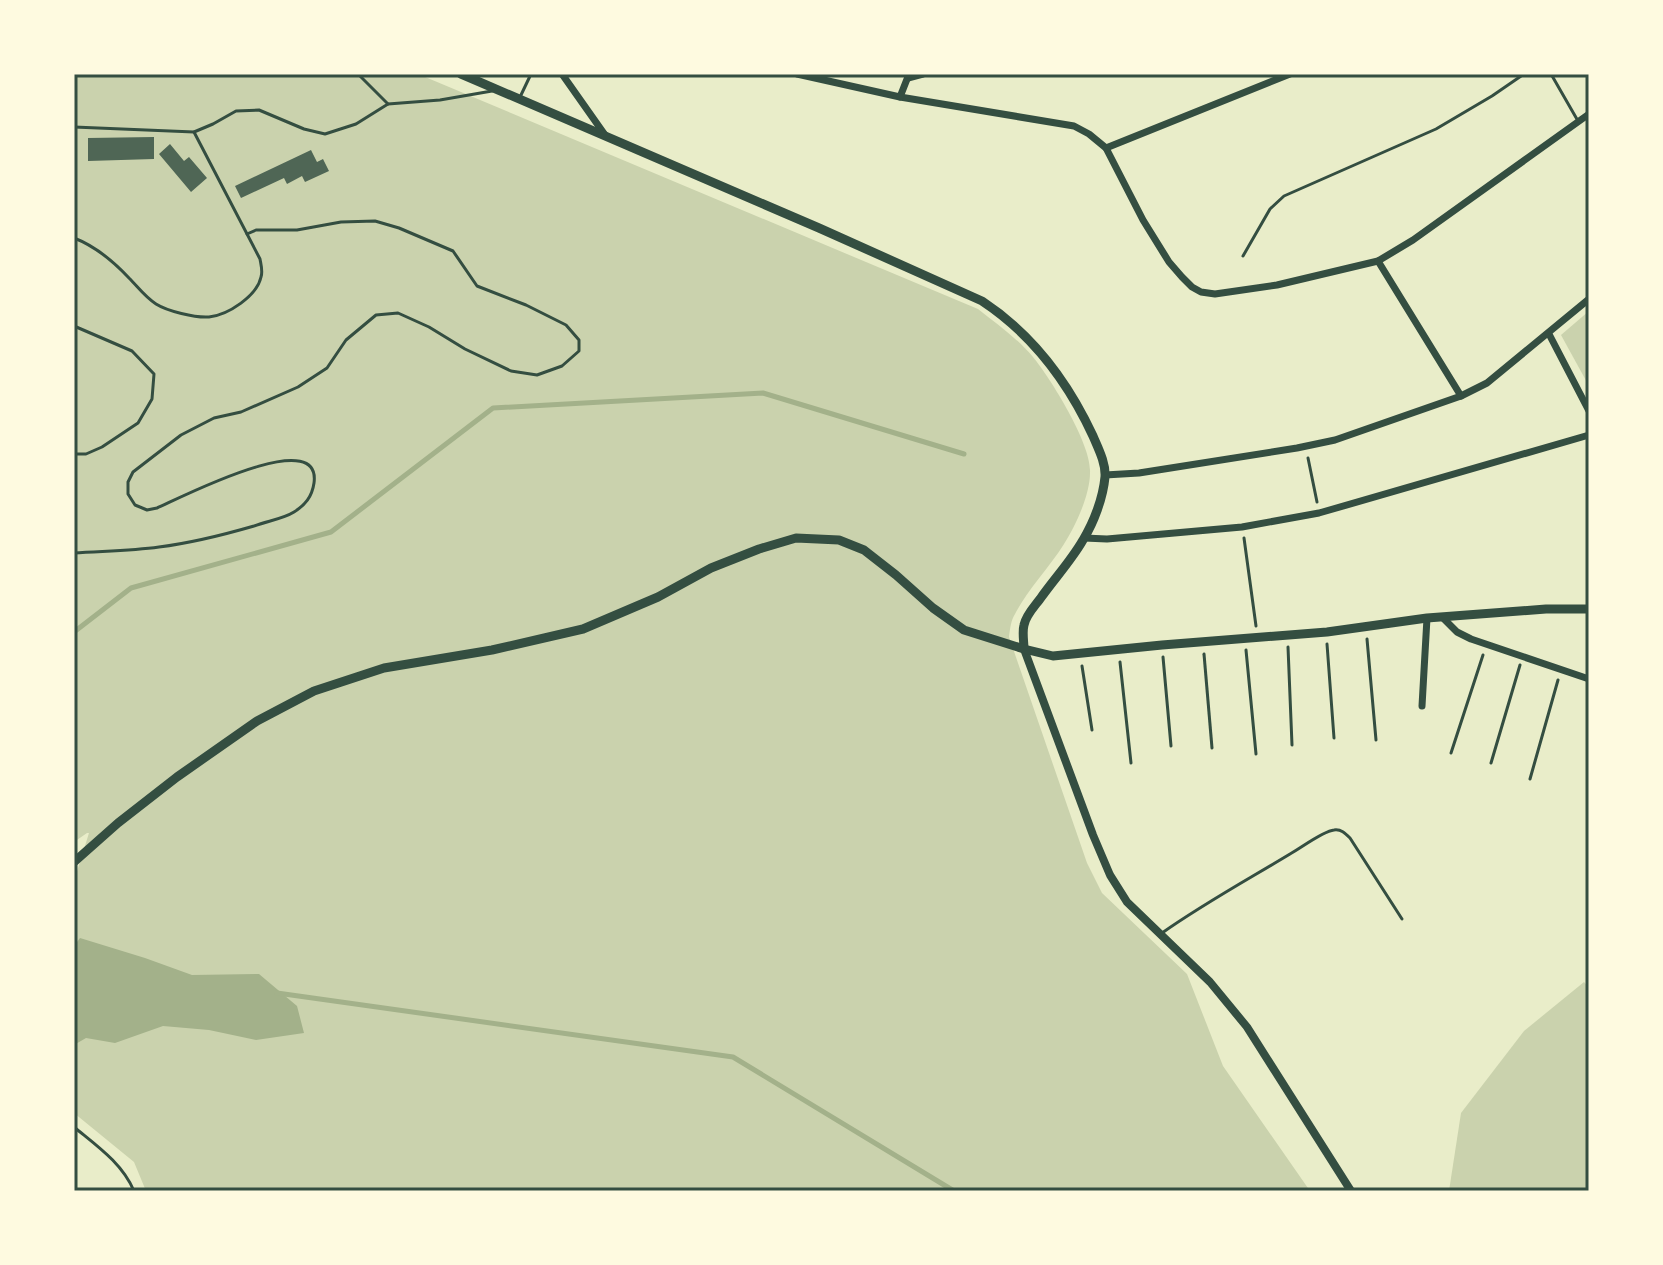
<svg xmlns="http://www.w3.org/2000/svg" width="1663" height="1265" viewBox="0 0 1663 1265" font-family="'Asap Condensed',sans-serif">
	<rect width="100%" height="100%" fill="#e9edc9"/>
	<!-- green -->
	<g fill="#cad2ad">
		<path d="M74,74H418L978,309C997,324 1017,338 1033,357C1051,379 1090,442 1090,470C1091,493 1076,525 1064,544C1049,568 1028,589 1015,614C1011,620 1010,629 1009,637L1087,863L1102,893L1187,974L1223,1066L1310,1191H146L134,1162L74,1113V881L89,833H87L74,842Z"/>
		<path d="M1589,311V386L1561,335Z"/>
		<path d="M1584,982L1589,988V1191H1449L1461,1113L1524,1031Z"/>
	</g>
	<!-- water -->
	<path fill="#a3b18a" d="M80,938L145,958L192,975L259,974L297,1006L304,1033L256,1040L209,1030L163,1026L115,1043L86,1038L74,1045V946Z"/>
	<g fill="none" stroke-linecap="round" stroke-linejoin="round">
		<!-- stream -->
		<g stroke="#a3b18a" stroke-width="5">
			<path d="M74,632L131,588L331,532L493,408L763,393L964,454"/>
			<path d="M277,993L733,1057L954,1191"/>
		</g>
	</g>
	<!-- building -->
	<g fill="#4f6655">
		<path d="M154,137V159L88,161V138Z"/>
		<path d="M170,144L184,161L189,157L207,178L191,192L159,154Z"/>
		<path d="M311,150L317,162L323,159L329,171L305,182L302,176L287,184L284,178L241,198L235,186Z"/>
	</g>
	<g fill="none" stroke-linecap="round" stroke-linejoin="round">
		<!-- path -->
		<g stroke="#344e41" stroke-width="3">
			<path d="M1308,458L1317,502"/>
			<path d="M1244,538L1256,626"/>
			<path d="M1367,639L1376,740"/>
			<path d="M1327,644L1334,738"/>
			<path d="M1288,647L1292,745"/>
			<path d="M1246,650L1256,754"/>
			<path d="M1204,654L1212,748"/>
			<path d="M1163,657L1171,746"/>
			<path d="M1120,662L1131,763"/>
			<path d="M1082,666L1092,730"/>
			<path d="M1451,753L1483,655"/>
			<path d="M1491,763L1520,665"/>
			<path d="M1530,779L1558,680"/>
		</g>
		<!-- service -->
		<g stroke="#344e41" stroke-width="3">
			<path d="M358,74L388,104"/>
			<path d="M1551,74L1578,121"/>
			<path d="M521,95L531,74"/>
			<path d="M74,127L194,132L213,124L236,111L259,110L304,129L325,134L356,124L388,104L440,100L492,91"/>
			<path d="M74,238C95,246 114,262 129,278C138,287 145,297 156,304C167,311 195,318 209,317C228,315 257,296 261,277C263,271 261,265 260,259L194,132"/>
			<path d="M1243,256L1270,209L1284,196L1436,129L1492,96L1524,74"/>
			<path d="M74,326L132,351L154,374L152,399L138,423L102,447L86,454H74"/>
			<path d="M74,553C102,551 131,551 159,547C191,543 223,535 254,526C267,521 283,519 294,512C305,505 312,497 314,483C322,424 178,499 157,508L147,510L135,505L128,494V482L133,472L181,435L214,418L241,412L298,387L327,368L346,340L376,315L398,313L429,327L465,349L511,371L537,375L562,366L579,351V340L566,325L526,305L477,286L453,251L399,228L375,221L341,222L297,230H256L247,234"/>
			<path d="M1162,933C1203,904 1247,880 1290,854C1301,848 1323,831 1334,830C1341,829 1345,833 1350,838L1402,919"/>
			<path d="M74,1127C97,1146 122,1163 134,1191"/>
		</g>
		<!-- minor -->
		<g stroke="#344e41" stroke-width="7">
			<path d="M562,74L605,135"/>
			<path d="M797,74L900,97L1074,126L1089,134L1106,148L1143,220L1169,262L1182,277L1192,287L1201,292L1215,294L1277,285L1378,261L1413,240L1589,114"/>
			<path d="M908,78L923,74"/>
			<path d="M900,97L909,74"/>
			<path d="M1106,148L1290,74"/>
			<path d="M1378,261L1461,396"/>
			<path d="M1549,334L1589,411"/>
			<path d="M1105,475L1139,473L1297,448L1335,440L1461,396L1487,383L1589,299"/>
			<path d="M1084,538L1107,539L1242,527L1319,513L1589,435"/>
			<path d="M1443,618L1457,632L1471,639L1589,679"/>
			<path d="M1422,706L1427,618"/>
		</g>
		<!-- tertiary -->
		<path stroke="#344e41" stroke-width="8" d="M1024,649L1093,835L1110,875L1127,902L1210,982L1247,1027L1351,1191"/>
		<!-- secondary -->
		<g stroke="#344e41" stroke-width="9">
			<path d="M461,74L819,228L982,301C1032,334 1068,382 1093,436C1098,448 1106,463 1105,477C1103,498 1094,522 1083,540C1071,561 1054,579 1040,599C1034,607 1026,615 1024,625C1022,632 1024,642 1024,649"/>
			<path d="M74,862L118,823L177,777L257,721L314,691L384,668L492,650L583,629L658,597L711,568L759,549L796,538L839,540L864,550L896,575L933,608L964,630L1024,649L1053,656L1162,645L1327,632L1427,618L1546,609H1589"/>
		</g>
	</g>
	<!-- border -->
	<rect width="1663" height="1265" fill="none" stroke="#fefae0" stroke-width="152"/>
	<rect x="76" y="76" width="1511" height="1113" fill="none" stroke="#344e41" stroke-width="3"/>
</svg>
